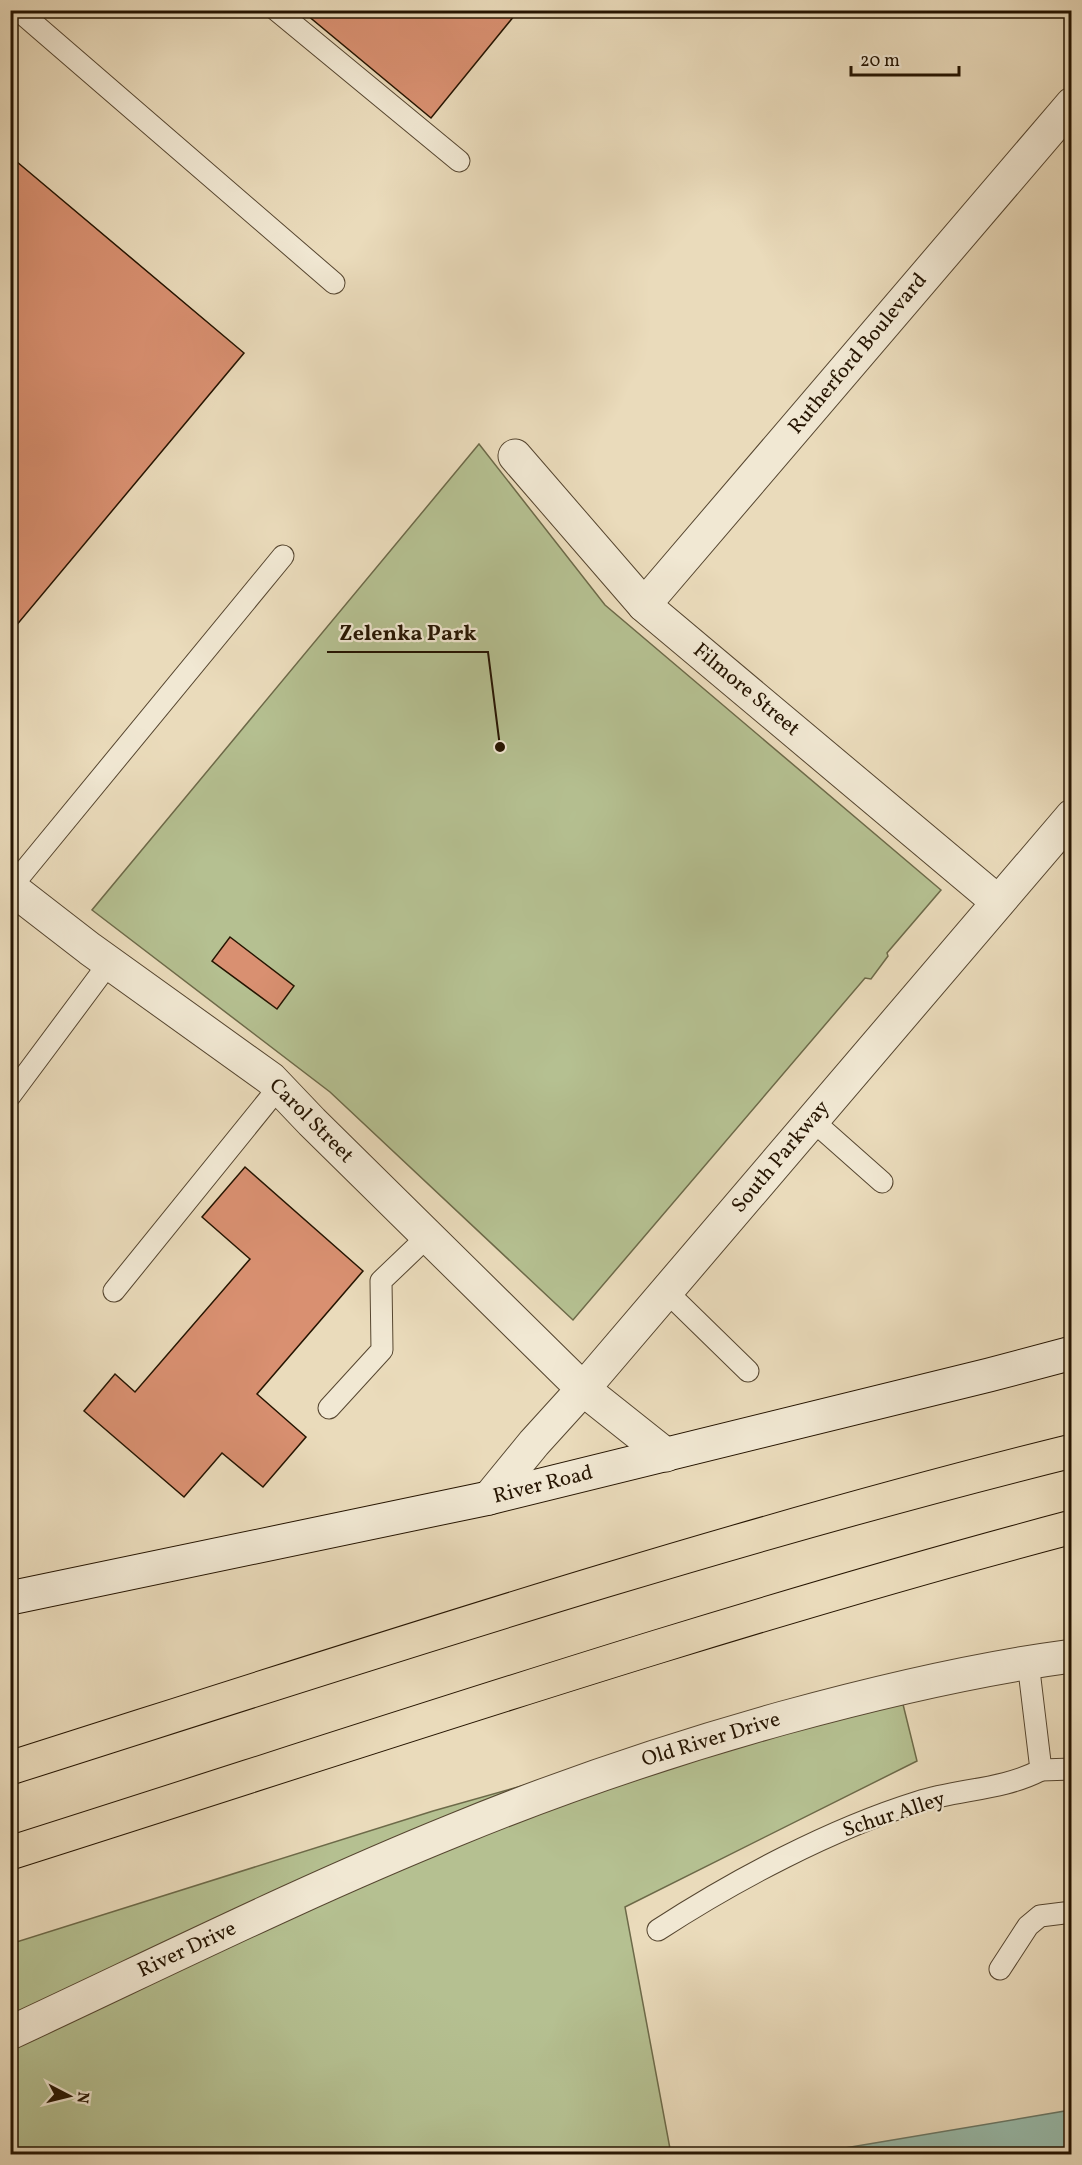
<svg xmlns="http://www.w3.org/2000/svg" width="1082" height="2165" viewBox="0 0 1082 2165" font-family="Vollkorn,serif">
	<rect width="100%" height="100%" fill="#eadbbb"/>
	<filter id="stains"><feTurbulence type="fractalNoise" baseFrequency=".00333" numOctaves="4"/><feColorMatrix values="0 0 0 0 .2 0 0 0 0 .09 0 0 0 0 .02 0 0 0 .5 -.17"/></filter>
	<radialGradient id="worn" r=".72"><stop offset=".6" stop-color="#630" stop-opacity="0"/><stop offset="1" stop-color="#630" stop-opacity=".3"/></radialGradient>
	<!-- green -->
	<g fill="#b5c091" stroke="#6d6a49" stroke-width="1.5">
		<path d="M479,444L605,605L941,890L887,953L888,956L871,979L865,978L573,1320L330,1092L92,910Z"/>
		<path d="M897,1680L917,1761L625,1907L671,2154H11L10,1944L433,1811Z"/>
	</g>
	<!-- water -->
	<path fill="#98bbab" stroke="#6a7867" stroke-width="1.5" d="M1071,2110V2154H809Z"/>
	<!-- building -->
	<g fill="#d99071" stroke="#251401" stroke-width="1.5">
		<path d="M301,10H519L431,118Z"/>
		<path d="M10,156L244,353L10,633Z"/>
		<path d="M230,937L294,986L277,1009L212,961Z"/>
		<path d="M10,966L16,970L10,978Z"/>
		<path d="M245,1167L363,1271L257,1394L306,1437L263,1487L222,1453L184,1497L84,1411L115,1374L135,1392L250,1259L202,1217Z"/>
	</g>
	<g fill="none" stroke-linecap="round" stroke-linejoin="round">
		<!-- lane casing -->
		<g stroke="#564630" stroke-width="23">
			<g id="lane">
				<path d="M18,10L334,283"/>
				<path d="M276,10L459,161"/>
				<path d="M11,887L283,556"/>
				<path d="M10,1096L109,963"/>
				<path d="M812,1120L882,1182"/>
				<path d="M114,1291L279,1087"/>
				<path d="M666,1291L748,1371"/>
				<path d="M329,1408L382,1350L381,1281L428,1236"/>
				<path d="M1041,1770L1072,1769"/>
				<path d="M658,1930C735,1880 831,1829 918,1802C959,1789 1003,1790 1041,1770L1028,1662"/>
				<path d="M1000,1969L1028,1926L1040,1916L1072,1912"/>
			</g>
		</g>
		<!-- street casing -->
		<g stroke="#564630" stroke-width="35">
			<g id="street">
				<path d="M515,456L644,605L998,902"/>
				<path d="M644,605L1072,104"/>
				<path d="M10,887L90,949L271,1079L312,1122L583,1389L666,1455"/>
				<path d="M489,1498L534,1443L583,1389L1072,816"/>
				<path d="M10,2033C158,1964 304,1891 455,1830C562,1786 672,1749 783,1718C878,1692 974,1669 1072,1656"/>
			</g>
		</g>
		<!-- secondary casing -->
		<g stroke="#251401" stroke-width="35">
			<path id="secondary" d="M10,1598L489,1498L989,1375L1072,1353"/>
		</g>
		<!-- highway casing -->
		<g stroke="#251401" stroke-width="35">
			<g id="highway">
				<path d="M10,1768C362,1656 713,1540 1072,1451"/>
				<path d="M10,1853C363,1741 714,1622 1072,1527"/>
			</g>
		</g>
		<!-- lane -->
		<use href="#lane" stroke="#f1e8d3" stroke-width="21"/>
		<!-- street -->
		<use href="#street" stroke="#f1e8d3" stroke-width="33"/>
		<!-- secondary -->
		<use href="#secondary" stroke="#f1e8d3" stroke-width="33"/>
		<!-- highway -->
		<use href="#highway" stroke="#eadbbb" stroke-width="33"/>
	</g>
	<g text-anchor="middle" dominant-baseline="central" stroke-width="4.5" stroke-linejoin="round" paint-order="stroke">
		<!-- street labels -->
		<g font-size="21" fill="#251401" stroke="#f1e8d3">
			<text transform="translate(858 354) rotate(-50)">Rutherford Boulevard</text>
			<text transform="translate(746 690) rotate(40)">Filmore Street</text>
			<text transform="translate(311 1121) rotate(45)">Carol Street</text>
			<text transform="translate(781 1157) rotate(-50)">South Parkway</text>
			<text transform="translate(543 1485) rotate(-14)">River Road</text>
			<text transform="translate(711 1740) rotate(-17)">Old River Drive</text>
			<text transform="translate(894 1815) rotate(-18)">Schur Alley</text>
			<text transform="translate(187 1950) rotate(-25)">River Drive</text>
		</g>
	</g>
	<!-- callouts -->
	<path fill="none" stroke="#251401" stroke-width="2" d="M500 747L488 652H327"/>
	<circle fill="#251401" stroke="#f1e8d3" stroke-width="2" cx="500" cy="747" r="6"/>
	<g font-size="22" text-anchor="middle" font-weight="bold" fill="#251401" stroke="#f1e8d3" stroke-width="4.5" stroke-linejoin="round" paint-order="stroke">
		<text x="408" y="640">Zelenka Park</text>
	</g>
	<!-- margin -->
	<rect width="1082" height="2165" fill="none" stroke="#eadbbb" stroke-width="36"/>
	<rect x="12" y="12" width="1058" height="2141" fill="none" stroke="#251401" stroke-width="3"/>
	<rect x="18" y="18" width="1046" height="2129" fill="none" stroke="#251401" stroke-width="1.5"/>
	<!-- north arrow -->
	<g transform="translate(69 2096) rotate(97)" stroke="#f1e8d3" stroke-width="4.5" paint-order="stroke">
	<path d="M0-4.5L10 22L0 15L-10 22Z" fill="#251401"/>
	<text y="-9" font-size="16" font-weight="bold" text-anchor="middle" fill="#251401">N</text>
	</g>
	<!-- scale -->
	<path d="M851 66v9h108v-9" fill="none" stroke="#251401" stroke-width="3"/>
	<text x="860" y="66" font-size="18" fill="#251401" stroke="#f1e8d3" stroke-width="4.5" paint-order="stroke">20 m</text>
	<rect width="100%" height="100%" filter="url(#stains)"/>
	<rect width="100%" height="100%" fill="url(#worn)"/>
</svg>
